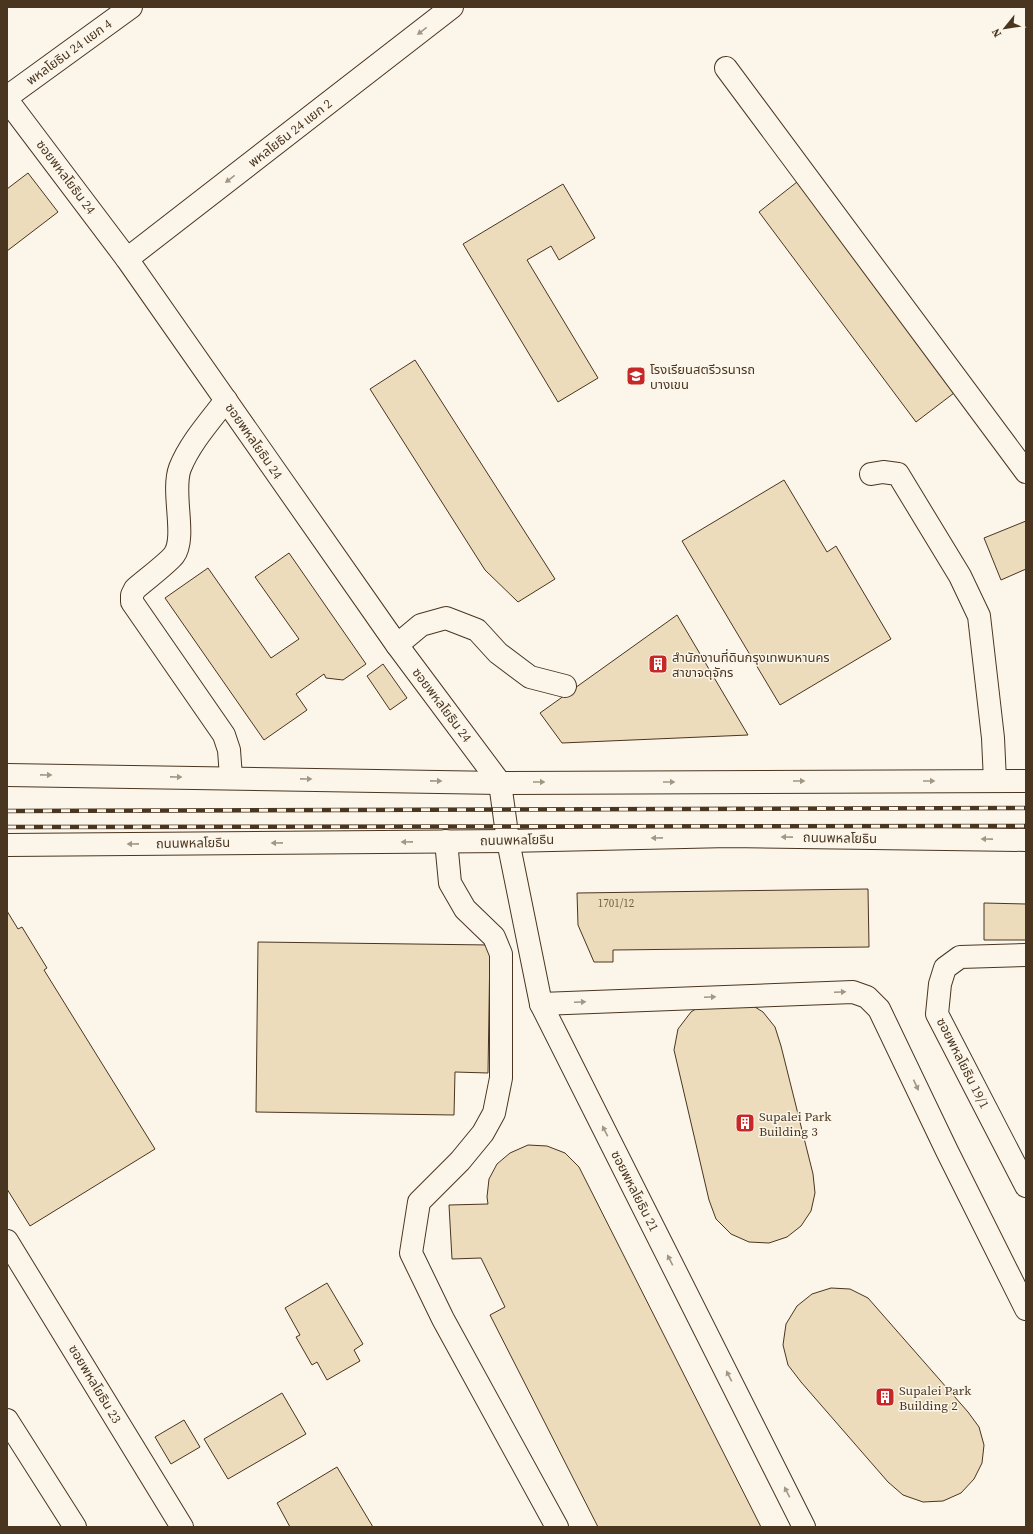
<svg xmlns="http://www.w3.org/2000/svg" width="1033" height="1534" viewBox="0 0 1033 1534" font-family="'Source Serif 4','Noto Sans Thai',serif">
	<rect width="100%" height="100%" fill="#fbf6e9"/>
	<!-- building -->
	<g fill="#ecdcbc" stroke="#4a3520">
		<path d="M28,173L58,212L7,251V189Z"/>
		<path d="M797,182L954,393L916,422L759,212Z"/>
		<path d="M563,184L595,238L559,260L551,246L527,260L598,378L558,402L463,244Z"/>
		<path d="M415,360L555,579L518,602L485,570L370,389Z"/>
		<path d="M784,480L827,552L836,546L891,639L780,705L682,541Z"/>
		<path d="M1026,521V569L1001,580L984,538Z"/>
		<path d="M289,553L366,664L343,680L326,678L324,674L296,694L307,710L264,740L165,598L208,568L271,658L299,639L255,577Z"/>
		<path d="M677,615L748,735L562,743L540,713Z"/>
		<path d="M383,664L407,698L390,710L367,676Z"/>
		<path d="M868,889L869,947L613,950V962H594L578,925L577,893Z"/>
		<path d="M984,903L1026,904V940H984Z"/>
		<path d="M7,911L18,929L22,927L47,968L44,970L155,1149L30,1226L7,1189Z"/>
		<path d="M258,942L490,945L488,1073L455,1072L454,1115L256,1112Z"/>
		<path d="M708,1001L747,1002L763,1012L775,1027L781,1046L813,1174L815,1193L811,1211L801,1226L787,1237L769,1243L749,1242L731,1234L716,1219L709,1200L674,1050L678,1029L691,1012Z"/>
		<path d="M528,1145L547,1146L565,1153L579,1167L761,1527H598L490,1315L505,1307L481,1258L452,1259L449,1205L488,1204L487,1197L489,1179L497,1164L510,1153Z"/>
		<path d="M327,1283L363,1344L354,1350L360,1361L327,1380L317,1362L312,1365L296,1337L300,1335L285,1308Z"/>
		<path d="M831,1288L850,1289L868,1298L968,1412L979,1427L984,1445L982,1463L974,1479L961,1493L943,1501L923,1502L903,1495L888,1482L801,1382L788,1365L783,1345L786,1324L797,1306L812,1294Z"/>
		<path d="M282,1393L306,1434L228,1479L204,1439Z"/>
		<path d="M184,1420L200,1447L171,1464L155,1437Z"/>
		<path d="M337,1467L373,1527H290L277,1503Z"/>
	</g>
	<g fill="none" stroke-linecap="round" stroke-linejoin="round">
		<!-- minor casing -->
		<g stroke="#4a3520" stroke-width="24">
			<g id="minor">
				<path d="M726,68L1026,472"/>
				<path d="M7,97L131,7"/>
				<path d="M7,100L127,259L397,645L500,783"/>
				<path d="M127,259L452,7"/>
				<path d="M226,400C210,421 190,443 180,468C171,492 187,537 174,555C168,563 144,581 135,589L132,595V602L224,735L229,750L231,777"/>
				<path d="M871,474L883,472L898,474L960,576L979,616L993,738L995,781"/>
				<path d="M397,645L421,625L446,618L477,630L498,653L530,677L565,686"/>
				<path d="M446,841L450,883L465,909L494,937L501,954V1078L494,1113L483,1133L460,1161L419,1202L411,1253L443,1319L557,1527"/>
				<path d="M508,841L541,1004L804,1527"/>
				<path d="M1026,955L960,957L945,968L940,984L937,1014L1026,1186"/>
				<path d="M541,1004L853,992L867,997L879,1009L947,1151L1026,1309"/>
				<path d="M7,1241L182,1527"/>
				<path d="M7,1420L75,1527"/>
			</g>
		</g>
		<!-- major casing -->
		<g stroke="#4a3520" stroke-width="24">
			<g id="major">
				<path d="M7,775L500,783L1026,781"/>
				<path d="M500,783L508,841"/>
				<path d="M7,845L508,841L729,836L1026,840"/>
			</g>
		</g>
		<!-- minor -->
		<use href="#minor" stroke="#fbf6e9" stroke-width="22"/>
		<!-- major -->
		<use href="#major" stroke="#fbf6e9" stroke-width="22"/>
		<!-- rail casing -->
		<g stroke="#4a3520" stroke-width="4.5">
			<g id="rail">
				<path d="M7,811L1026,808"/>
				<path d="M7,827L1026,826"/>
			</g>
		</g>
		<!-- rail -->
		<use href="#rail" stroke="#fbf6e9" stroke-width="3" stroke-dasharray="9" stroke-linecap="butt"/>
	</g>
	<!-- one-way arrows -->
	<defs><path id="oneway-solid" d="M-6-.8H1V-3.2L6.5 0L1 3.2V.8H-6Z"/></defs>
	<g fill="#a29684">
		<use href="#oneway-solid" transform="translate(422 31) rotate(142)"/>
		<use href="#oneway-solid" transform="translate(230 179) rotate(142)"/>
		<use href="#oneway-solid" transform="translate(46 775) rotate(1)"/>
		<use href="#oneway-solid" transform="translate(176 777) rotate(1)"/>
		<use href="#oneway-solid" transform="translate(306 779) rotate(1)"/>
		<use href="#oneway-solid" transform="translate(436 781) rotate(1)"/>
		<use href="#oneway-solid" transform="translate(799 781)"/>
		<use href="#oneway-solid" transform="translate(929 781)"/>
		<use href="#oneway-solid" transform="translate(539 782)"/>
		<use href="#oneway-solid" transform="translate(669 782)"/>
		<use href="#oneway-solid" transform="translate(787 837) rotate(-179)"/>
		<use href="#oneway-solid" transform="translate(657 838) rotate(179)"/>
		<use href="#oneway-solid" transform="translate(987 839) rotate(-179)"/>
		<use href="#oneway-solid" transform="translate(407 842) rotate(179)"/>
		<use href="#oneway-solid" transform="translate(277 843) rotate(179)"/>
		<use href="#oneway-solid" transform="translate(133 844) rotate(179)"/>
		<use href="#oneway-solid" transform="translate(840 992) rotate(-2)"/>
		<use href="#oneway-solid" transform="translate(710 997) rotate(-2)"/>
		<use href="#oneway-solid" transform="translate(580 1002) rotate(-2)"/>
		<use href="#oneway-solid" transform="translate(916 1085) rotate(65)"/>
		<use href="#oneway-solid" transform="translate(605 1131) rotate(-117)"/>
		<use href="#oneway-solid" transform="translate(670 1260) rotate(-117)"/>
		<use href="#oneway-solid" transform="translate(729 1376) rotate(-117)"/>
		<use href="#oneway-solid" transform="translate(787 1492) rotate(-117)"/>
	</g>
	<!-- icons -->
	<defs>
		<g id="school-square" transform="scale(1)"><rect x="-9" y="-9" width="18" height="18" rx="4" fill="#c62828" stroke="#fbf6e9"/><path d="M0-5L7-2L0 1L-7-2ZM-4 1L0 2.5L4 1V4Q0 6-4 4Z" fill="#fff"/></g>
		<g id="building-square" transform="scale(1)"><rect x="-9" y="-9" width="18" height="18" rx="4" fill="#c62828" stroke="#fbf6e9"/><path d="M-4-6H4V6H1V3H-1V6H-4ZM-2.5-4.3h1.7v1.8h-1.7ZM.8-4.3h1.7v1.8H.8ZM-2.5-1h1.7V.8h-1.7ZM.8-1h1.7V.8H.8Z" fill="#fff"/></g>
	</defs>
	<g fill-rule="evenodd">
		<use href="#school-square" x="636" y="376"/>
		<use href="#building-square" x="658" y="664"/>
		<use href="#building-square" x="745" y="1123"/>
		<use href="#building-square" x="885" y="1397"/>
	</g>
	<g text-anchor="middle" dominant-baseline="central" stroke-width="3" stroke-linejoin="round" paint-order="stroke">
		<!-- number labels -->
		<g font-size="11" fill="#725f47">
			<text x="616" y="903">1701/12</text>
		</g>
		<!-- street labels -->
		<g font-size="13" fill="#4a3520" stroke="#fbf6e9">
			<text transform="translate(69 52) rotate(-36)">พหลโยธิน 24 แยก 4</text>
			<text transform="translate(290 133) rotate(-38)">พหลโยธิน 24 แยก 2</text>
			<text transform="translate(66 177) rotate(53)">ซอยพหลโยธิน 24</text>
			<text transform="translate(254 441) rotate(55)">ซอยพหลโยธิน 24</text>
			<text transform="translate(442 705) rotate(53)">ซอยพหลโยธิน 24</text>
			<text transform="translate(840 838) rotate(1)">ถนนพหลโยธิน</text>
			<text transform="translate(517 840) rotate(-1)">ถนนพหลโยธิน</text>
			<text transform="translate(193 843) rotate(-1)">ถนนพหลโยธิน</text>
			<text transform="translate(963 1063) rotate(63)">ซอยพหลโยธิน 19/1</text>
			<text transform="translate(635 1191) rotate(63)">ซอยพหลโยธิน 21</text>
			<text transform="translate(95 1384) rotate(59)">ซอยพหลโยธิน 23</text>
		</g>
		<!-- poi labels -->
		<g font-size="13" fill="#4a3520" stroke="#fbf6e9" text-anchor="start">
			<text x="650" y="369">โรงเรียนสตรีวรนารถ<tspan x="650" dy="15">บางเขน</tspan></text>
			<text x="672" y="657">สำนักงานที่ดินกรุงเทพมหานคร<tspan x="672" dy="15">สาขาจตุจักร</tspan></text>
			<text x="759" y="1116">Supalei Park<tspan x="759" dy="15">Building 3</tspan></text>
			<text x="899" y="1390">Supalei Park<tspan x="899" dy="15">Building 2</tspan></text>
		</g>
	</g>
	<!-- border -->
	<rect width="1033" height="1534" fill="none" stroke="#4a3520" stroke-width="16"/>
	<!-- north arrow -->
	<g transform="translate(1005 28) rotate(240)" stroke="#fbf6e9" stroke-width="3" paint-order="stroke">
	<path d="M0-3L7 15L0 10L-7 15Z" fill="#4a3520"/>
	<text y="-6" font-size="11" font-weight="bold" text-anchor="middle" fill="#4a3520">N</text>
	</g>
</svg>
